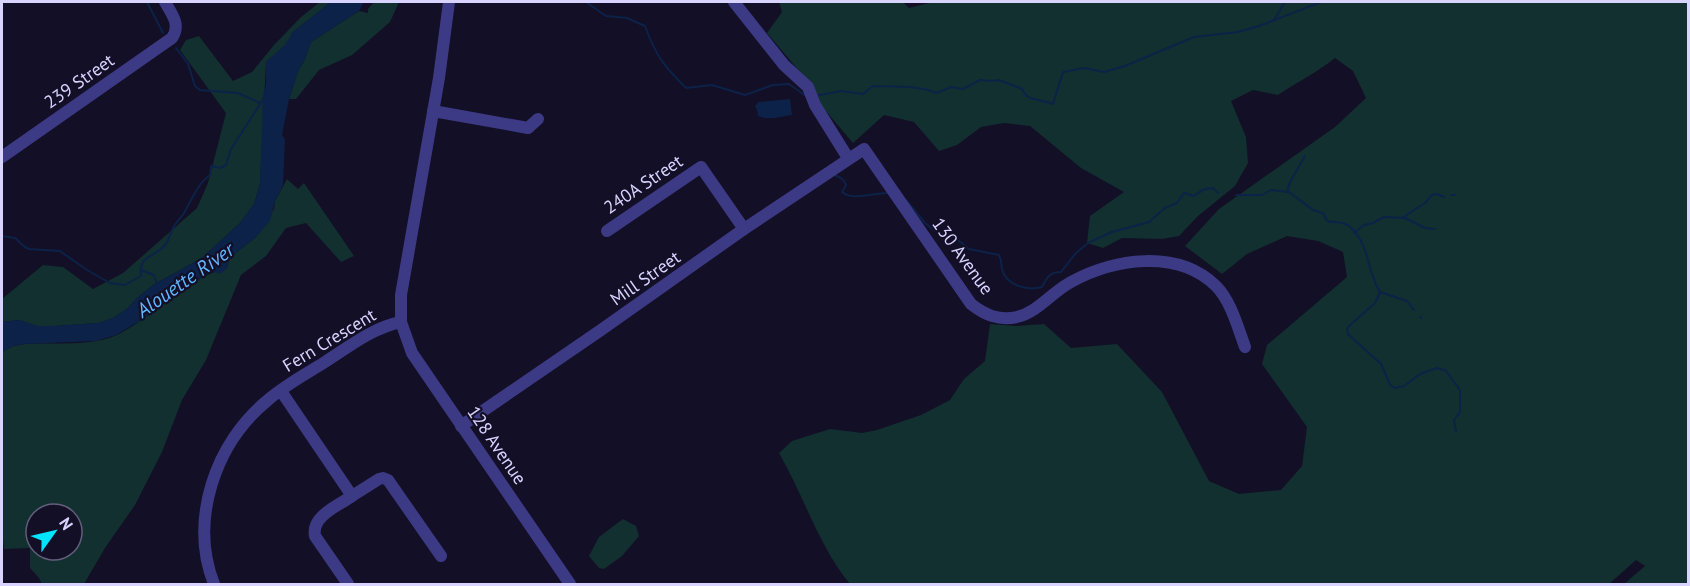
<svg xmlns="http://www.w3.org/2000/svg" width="1690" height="586" viewBox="0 0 1690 586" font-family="'PT Sans',sans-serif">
	<rect width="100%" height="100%" fill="#130f26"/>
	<!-- green -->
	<g fill="#12302f" fill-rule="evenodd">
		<path d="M320,2H331L293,32L286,45L266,62L260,184L254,204L240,223L202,258L153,285L136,299L127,309L113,318L98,323L55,326H37L19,320L2,322V299L43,265L63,267L93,289L123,273L197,208L208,183L226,113L180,50L186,40L199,36L233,81L252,72L274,45L301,17Z"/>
		<path d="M374,2H399L390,22L352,55L319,70L296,99H289L298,71L305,59L311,42L359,11L368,13V9Z"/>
		<path d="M779,2H903L909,8L929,3L958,2H1688V584H1624L1645,566L1636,560L1609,584H850C818,545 804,496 779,453L792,441L830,429L862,433L877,430L921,415L950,400L964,379L985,361L990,324L1016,326L1044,324L1071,348L1117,344L1162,392L1209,481L1239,494L1281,490L1302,466L1307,427L1262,364L1267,345L1347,277L1343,252L1318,241L1287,236L1247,254L1222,274L1185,246L1219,209L1335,127L1366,98L1353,71L1335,58C1318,72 1297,82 1278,95L1253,90L1231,101L1246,137L1248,163L1235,186L1198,216L1179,236L1162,239L1122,238L1103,248L1087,243L1090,216L1124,192L1081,168L1030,126L1004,123L981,127L957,145L939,151L914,122L884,115L853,143L819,103L811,85L767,33L782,12Z"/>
		<path d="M287,179L298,189L304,183L354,256L341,262L306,223L286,228L266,256L241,275L206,360L182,400L162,452L135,505L105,548L84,584H42L39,578L30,568V548L4,549L2,532V352L13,346L25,344C54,342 89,347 117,335C156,316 185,278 227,268L230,257L255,238L274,209L275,201ZM36,514H72V550H36Z"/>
		<path d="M623,519L636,526L639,536L622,556L604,569L599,568L589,556L599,537Z"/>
	</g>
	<!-- water -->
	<g fill="#0c2248">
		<path d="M331,2H364L359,11L311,42L305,59L298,71L289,99L282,135L285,139L283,185L275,201L270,221L255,238L230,257L227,268L220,274L212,271L206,274L143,319L116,335L96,341L24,344L13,346L2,352V322L19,320L37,326H55L98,323L113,318L127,309L136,299L153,285L202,258L240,223L254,204L260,184L263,96L266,85V62L285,45L293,32Z"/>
		<path d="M790,99L792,115C780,116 767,122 757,115L758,113L755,106L759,102Z"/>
	</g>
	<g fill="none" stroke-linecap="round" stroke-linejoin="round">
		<!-- stream -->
		<g stroke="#0c2248" stroke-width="2">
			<path d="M147,2L163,33"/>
			<path d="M586,2L606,16L627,18L645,26C656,56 663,65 686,88L712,85L745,95L773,85L789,84L806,96"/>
			<path d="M1274,20L1285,2"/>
			<path d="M176,48L188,64L195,86L200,90L238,93L260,103"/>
			<path d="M815,96L841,91L863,94L873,86C895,87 917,85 937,93L951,87L963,89L980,80L991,81L999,80L1022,89C1028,103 1041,98 1053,104L1063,72L1084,68L1104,72L1125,66L1194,37L1238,32L1259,26L1321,2"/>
			<path d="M834,175C840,177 844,179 846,185L842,192C852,201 873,193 887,193"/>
			<path d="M1287,192L1290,182L1305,156"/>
			<path d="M1236,195H1262L1271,190L1289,192L1313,210L1323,213L1327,221C1335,223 1344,221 1350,227C1370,244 1367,273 1380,292L1375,303L1349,326L1347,329L1348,334L1381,364L1390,385L1395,388L1404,386L1420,374L1437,368L1446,371L1460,390V412L1454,420L1456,432"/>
			<path d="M1451,195H1455"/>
			<path d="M906,200L925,223L935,231L958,240L969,249L999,255C1002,261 1001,264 1002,269C1006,286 1028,291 1042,287C1047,277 1050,272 1061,272L1076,253L1088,243L1112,232L1149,222L1165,208L1177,203L1184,193L1194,196C1201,191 1205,188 1213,188L1218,193"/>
			<path d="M1402,218L1425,203L1432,195L1437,194L1444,197"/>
			<path d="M1354,233L1364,225L1373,223L1384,217L1405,218L1425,228L1435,229"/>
			<path d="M2,236L15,238L25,247L29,249L60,251L87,270L110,283L125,285L141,276C138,255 154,258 165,245C169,241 170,233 173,228C176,222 181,218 184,213C192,200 197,184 210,175L211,166L220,168L226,165L231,149L264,98"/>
			<path d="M141,270L154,275L157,284"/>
			<path d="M1380,292L1407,301L1414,310"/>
			<path d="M1420,317L1421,318"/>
		</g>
		<!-- minor -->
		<g stroke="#3d3a85" stroke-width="12">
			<path d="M449,2L439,78L401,295V322L412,353L570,584"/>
			<path d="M734,2L784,65L808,87L815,105L848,158"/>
			<path d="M433,111L528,128L538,119"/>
			<path d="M2,157L172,38C181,25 172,14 165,2"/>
			<path d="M607,231L701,167L744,229"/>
			<path d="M281,391L352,496L379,479L383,478L388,480L441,556"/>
			<path d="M461,426L601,330L744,229L864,149L971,304C985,315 999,321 1017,317C1038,312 1052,292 1071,282C1113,259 1177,248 1216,286C1231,301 1238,328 1245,347"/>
			<path d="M214,584C189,520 215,443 268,400C285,385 306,374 325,362C350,346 372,328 401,322"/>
			<path d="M348,584L315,536C311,516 338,506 352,496"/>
		</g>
	</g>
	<g text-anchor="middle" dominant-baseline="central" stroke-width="4.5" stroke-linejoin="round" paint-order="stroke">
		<!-- street labels -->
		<g font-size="18" fill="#d9d4ff" stroke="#130f26">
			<text transform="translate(79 81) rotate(-35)">239 Street</text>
			<text transform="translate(643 184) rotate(-34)">240A Street</text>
			<text transform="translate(963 256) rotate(54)">130 Avenue</text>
			<text transform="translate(645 278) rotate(-35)">Mill Street</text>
			<text transform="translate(329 340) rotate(-31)">Fern Crescent</text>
			<text transform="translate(497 445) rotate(56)">128 Avenue</text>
		</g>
		<!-- water labels -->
		<g font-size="20" font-style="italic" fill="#62b6ff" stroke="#130f26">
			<text transform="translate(185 280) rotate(-35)">Alouette River</text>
		</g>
	</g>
	<!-- border -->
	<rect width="1690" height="586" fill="none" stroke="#d9d4ff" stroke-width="6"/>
	<!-- north arrow -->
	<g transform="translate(54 532) rotate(56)"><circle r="28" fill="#130f26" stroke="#625e7d" stroke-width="1.5"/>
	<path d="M0-4.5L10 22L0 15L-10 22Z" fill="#00e5ff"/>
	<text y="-9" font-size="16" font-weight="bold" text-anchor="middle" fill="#d9d4ff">N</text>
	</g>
</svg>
